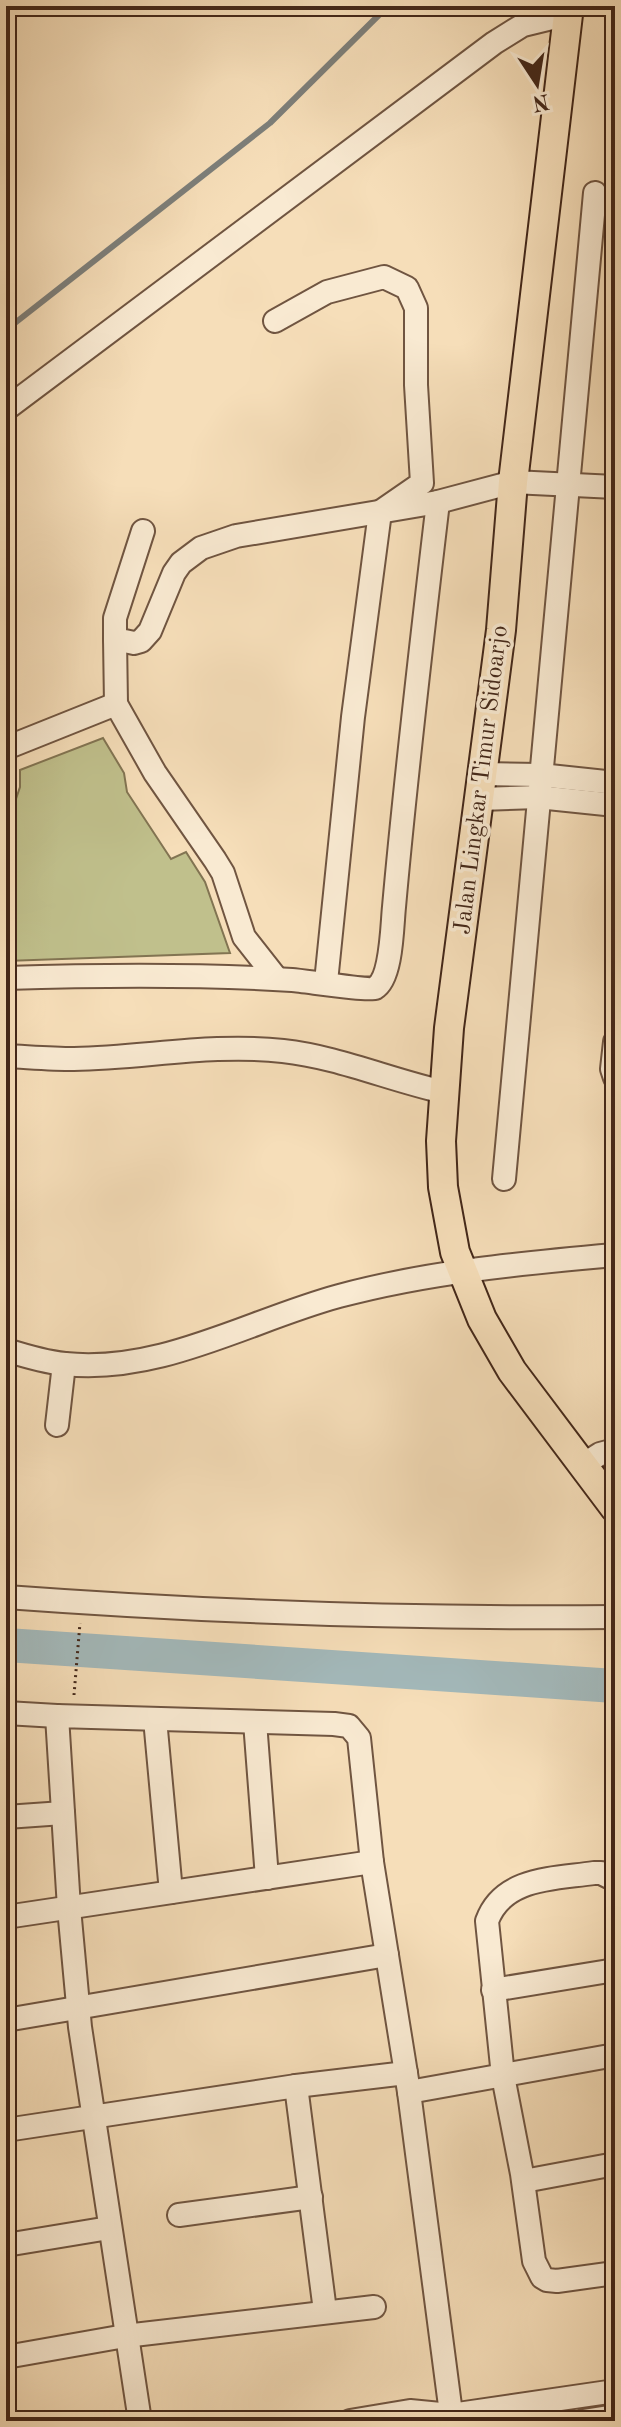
<svg xmlns="http://www.w3.org/2000/svg" width="621" height="2427" viewBox="0 0 621 2427" font-family="'Old Standard TT',serif">
	<rect width="100%" height="100%" fill="#f6deb9"/>
	<filter id="stains"><feTurbulence type="fractalNoise" baseFrequency=".0025" numOctaves="4"/><feColorMatrix values="0 0 0 0 .2 0 0 0 0 .09 0 0 0 0 .02 0 0 0 .5 -.17"/></filter>
	<radialGradient id="worn" r=".72"><stop offset=".6" stop-color="#630" stop-opacity="0"/><stop offset="1" stop-color="#630" stop-opacity=".3"/></radialGradient>
	<!-- green -->
	<path fill="#c0c08c" stroke="#827452" stroke-width="2" d="M103,738L124,773L127,792L171,859L186,852L205,882L230,953L6,961V828L20,787V770Z"/>
	<g fill="none" stroke-linecap="round" stroke-linejoin="round">
		<!-- stream -->
		<path stroke="#7d7f7a" stroke-width="6" d="M6,330L270,123L388,6"/>
		<!-- river -->
		<path stroke="#a3b9bb" stroke-width="34" d="M6,1645L615,1686"/>
		<!-- minor casing -->
		<g stroke="#705541" stroke-width="26">
			<g id="minor">
				<path d="M275,321L327,292L384,277L407,288L416,308V385L422,483L380,512L353,717L326,982"/>
				<path d="M6,409L494,43L523,25L568,14"/>
				<path d="M143,531L115,618V639L134,643L141,641L150,631L174,573L181,563L201,548L236,536L438,502L513,482L615,487"/>
				<path d="M115,639L116,704L155,773L215,860L223,873L244,937L277,979"/>
				<path d="M6,748L116,704"/>
				<path d="M482,774L540,775L615,783"/>
				<path d="M480,799L538,797L615,805"/>
				<path d="M6,978C101,975 197,974 292,980C305,981 369,991 375,988C392,978 392,925 394,907C406,772 422,637 438,502"/>
				<path d="M615,1042L612,1069L615,1078"/>
				<path d="M6,1056C28,1057 51,1059 74,1059C145,1058 211,1043 283,1051C338,1057 390,1080 444,1092"/>
				<path d="M504,1179L595,193"/>
				<path d="M6,1350C25,1356 45,1362 65,1364C161,1374 250,1320 339,1296C428,1272 524,1263 615,1255"/>
				<path d="M57,1425L64,1364"/>
				<path d="M581,1466L600,1454L615,1450"/>
				<path d="M6,1597C209,1612 411,1619 615,1617"/>
				<path d="M6,1713L57,1716"/>
				<path d="M155,1719L171,1892"/>
				<path d="M255,1722L267,1878"/>
				<path d="M6,1817L63,1813"/>
				<path d="M615,1880L601,1873H594C554,1879 503,1877 487,1921L503,2076L522,2174L534,2261L542,2277L547,2280L557,2281L615,2273"/>
				<path d="M6,1917L372,1862"/>
				<path d="M493,1990L615,1970"/>
				<path d="M6,2020L387,1955"/>
				<path d="M296,2086L325,2311"/>
				<path d="M409,2092L615,2055"/>
				<path d="M6,2130L296,2086L406,2073"/>
				<path d="M524,2181L615,2164"/>
				<path d="M179,2215L311,2197"/>
				<path d="M6,2245L109,2228"/>
				<path d="M6,2357L125,2336L374,2307"/>
				<path d="M140,2421L80,2027L69,1908L57,1716L334,1724L349,1726L359,1738L372,1862L409,2092L452,2421"/>
				<path d="M350,2421L410,2411L451,2415L615,2391"/>
				<path d="M583,2421L615,2416"/>
			</g>
		</g>
		<!-- major casing -->
		<g stroke="#432719" stroke-width="32">
			<path id="major" d="M569,6L513,482L501,630L449,1028L441,1141L443,1187L455,1252L482,1319L512,1371L615,1508"/>
		</g>
		<!-- path -->
		<path stroke="#432719" stroke-width="3" stroke-dasharray="2 4" stroke-linecap="butt" d="M74,1695L80,1623"/>
		<!-- minor -->
		<use href="#minor" stroke="#f9ead2" stroke-width="22"/>
		<!-- major -->
		<use href="#major" stroke="#f6deb9" stroke-width="28"/>
	</g>
	<g text-anchor="middle" dominant-baseline="central" stroke-width="7" stroke-linejoin="round" paint-order="stroke">
		<!-- street labels -->
		<g font-size="24" fill="#432719" stroke="#f9ead2">
			<text transform="translate(482 780) rotate(-83)">Jalan Lingkar Timur Sidoarjo</text>
		</g>
	</g>
	<!-- margin -->
	<rect width="621" height="2427" fill="none" stroke="#f6deb9" stroke-width="32"/>
	<rect x="8" y="8" width="605" height="2411" fill="none" stroke="#432719" stroke-width="4"/>
	<rect x="16" y="16" width="589" height="2395" fill="none" stroke="#432719" stroke-width="2"/>
	<!-- north arrow -->
	<g transform="translate(537 84) rotate(168)" stroke="#f9ead2" stroke-width="6" paint-order="stroke">
	<path d="M0-6L14 30L0 20L-14 30Z" fill="#432719"/>
	<text y="-12" font-size="22" font-weight="bold" text-anchor="middle" fill="#432719">N</text>
	</g>
	<rect width="100%" height="100%" filter="url(#stains)"/>
	<rect width="100%" height="100%" fill="url(#worn)"/>
</svg>
